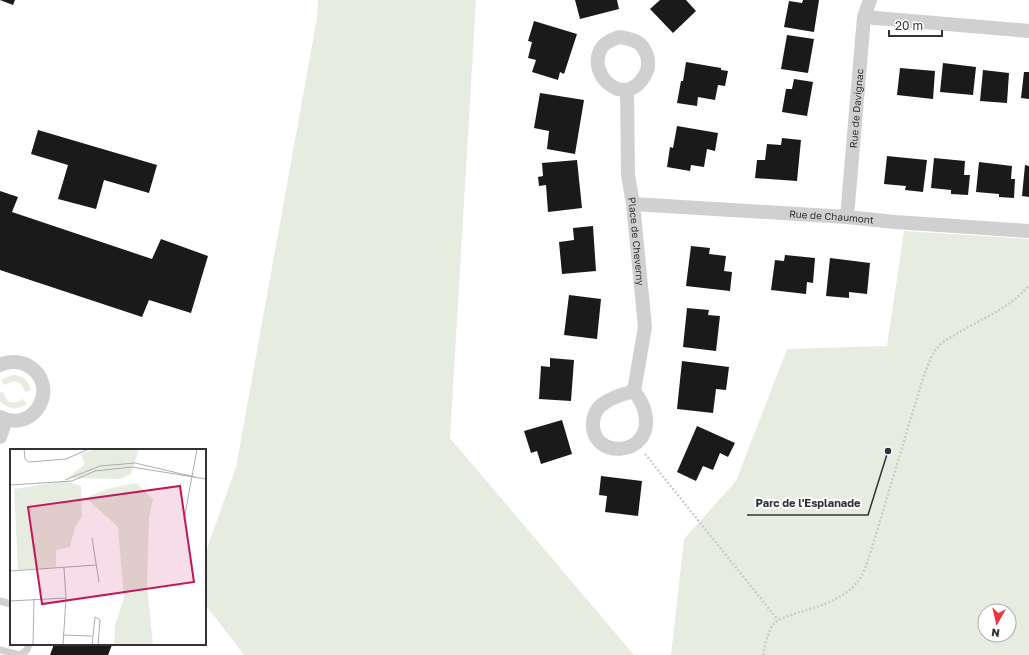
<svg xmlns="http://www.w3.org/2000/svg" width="1029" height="655" viewBox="0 0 1029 655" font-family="'Golos Text',sans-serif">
	<rect width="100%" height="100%" fill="#fff"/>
	<!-- green -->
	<g fill="#e6ecdf" fill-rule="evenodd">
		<path d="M318,0H476L450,438L634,655H244L205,604V554L236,467L317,18Z"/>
		<path d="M904,231L1029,239V655H671L684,539L736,481L787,349L887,346ZM985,611H1009V635H985Z"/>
		<path d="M12,375C23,375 28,380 31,390L25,392C21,380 15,379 5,385L1,380Z"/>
		<path d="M3,392C7,404 13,405 23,399L27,404C17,410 8,410 0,401V393Z"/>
	</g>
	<!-- building -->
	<g fill="#1a1a1a">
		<path d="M0,0H15L13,5Z"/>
		<path d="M575,0H617L619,9L580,19Z"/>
		<path d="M660,0H686L696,11L673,33L650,9Z"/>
		<path d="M803,0H819L814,32L784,27L789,1L802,3Z"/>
		<path d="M534,21L577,34L564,74L560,72L558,80L532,72L536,60L528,58L532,42L528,41Z"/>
		<path d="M787,35L814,39L808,73L781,69Z"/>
		<path d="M686,62L721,68V70L728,71L725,86L718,85L715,100L698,97L697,106L677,103L681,81H683Z"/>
		<path d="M943,63L976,67L973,95L940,92Z"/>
		<path d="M900,68L935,71L933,99L897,95Z"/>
		<path d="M983,70L1009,73L1007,103L980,101Z"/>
		<path d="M1024,72H1029V99L1021,98Z"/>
		<path d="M794,79L813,82L807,116L782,112L786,89H792Z"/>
		<path d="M540,93L584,100L575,154L547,149L549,131L534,128Z"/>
		<path d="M677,126L718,133L715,151L707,149L704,167L691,165L690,171L667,167L670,147L673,148Z"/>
		<path d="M38,130L157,165L149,193L104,180L96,209L58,199L68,165L31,154Z"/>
		<path d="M782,138L801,140L797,181L755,178L757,160H765L767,144L781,145Z"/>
		<path d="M887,156L927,160L923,192L905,190L906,186L884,184Z"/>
		<path d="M934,158L965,161L964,175H970L968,195L951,194V190L931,188Z"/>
		<path d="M577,160L582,208L548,212L546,185L539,186L538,177L543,176L542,163Z"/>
		<path d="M979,162L1012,166L1011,179H1015L1014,198L999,197V194L976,192Z"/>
		<path d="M1025,165L1029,166V197L1022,196Z"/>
		<path d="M0,191L18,197L12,212L152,259L161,239L208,256L191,313L149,300L142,317L0,270Z"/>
		<path d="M593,226L596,271L562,274L559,242L574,240L573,228Z"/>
		<path d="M691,246L710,248L709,254L726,256L724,271L732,272L730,291L686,286Z"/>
		<path d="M785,255L815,258L813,283L807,282L806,294L771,290L775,260L784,261Z"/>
		<path d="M830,258L870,263L867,294L849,292V298L826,296Z"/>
		<path d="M569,295L601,299L597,339L564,335Z"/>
		<path d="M687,308L709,310L708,315L720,316L716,351L683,347Z"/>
		<path d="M550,358L574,360L571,401L539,399L541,366L550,367Z"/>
		<path d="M682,361L729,367L726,390L716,389L713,413L677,409Z"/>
		<path d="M562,420L572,454L541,464L537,451L531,453L524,431Z"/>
		<path d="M697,426L735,443L728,457L720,453L713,470L703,466L696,481L677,472Z"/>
		<path d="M601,476L642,481L638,516L605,512L607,496L599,495Z"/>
		<path d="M54,644H108L112,645L108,655H50Z"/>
	</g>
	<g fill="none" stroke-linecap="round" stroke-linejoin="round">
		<!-- path -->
		<g stroke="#cdcdcd" stroke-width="2.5" stroke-dasharray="2 2" stroke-linecap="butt">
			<path d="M645,454L778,620"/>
			<path d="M763,655C765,646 767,633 773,625C778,618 789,616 797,613C820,606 847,599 861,577C865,570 867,562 870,554L924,375C928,366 931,355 938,347C943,341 951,337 958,333C982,318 1011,308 1029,285"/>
		</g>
		<!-- lane -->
		<g stroke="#d0d0d0" stroke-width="7">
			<path d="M0,601L11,604"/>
			<path d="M0,650L20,655L27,650L29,644"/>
		</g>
		<!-- street -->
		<g stroke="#d0d0d0" stroke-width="14">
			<path d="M864,17L1029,31"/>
			<path d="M619,37C626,38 635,40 640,44C648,52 651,65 645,75C624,112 583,71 603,46C607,41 614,39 619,37Z"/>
			<path id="s1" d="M627,90L628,175L633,204L645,327L634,391"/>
			<path id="s2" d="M633,204L847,217L895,222L1029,231"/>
			<path id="s3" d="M847,217L864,17L870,0"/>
			<path d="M0,365C8,361 19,361 27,365C62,384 35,435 0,417"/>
			<path d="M634,391C639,398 644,405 645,413C655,457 590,461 593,422C594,413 598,406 606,402C614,396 625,394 634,391Z"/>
			<path d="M0,437L6,420"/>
		</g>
	</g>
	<g text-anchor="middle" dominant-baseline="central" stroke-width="4" stroke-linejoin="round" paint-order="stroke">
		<!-- street labels -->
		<g font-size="10" fill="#333" stroke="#fff">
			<text stroke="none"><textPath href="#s3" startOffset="109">Rue de Davignac</textPath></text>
			<text stroke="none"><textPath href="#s2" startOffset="199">Rue de Chaumont</textPath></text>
			<text stroke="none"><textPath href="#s1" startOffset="152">Place de Cheverny</textPath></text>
		</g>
	</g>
	<!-- overview -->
	<g transform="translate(10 449)">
		<rect width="196" height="196" fill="#fff"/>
		<path d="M86,0H129L121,25L110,30L57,29L75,15L71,5ZM55,32L71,37L72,68L65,77L60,98L46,101V118L8,121L4,40ZM126,34L143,50L139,69L137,137L143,196H104L105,176L114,149L108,78L76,49L97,40Z" fill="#e6ecdf"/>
		<path fill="none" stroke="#adadad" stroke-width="1" d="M14,0L15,10L19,13L56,10L79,0M55,31L90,17L125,14L185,28M0,36L62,32L85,22L122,18L196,30M174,71L187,0M82,89L89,133M0,122L86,116M0,152L56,149M53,186L82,187M23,196L24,150M53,196L56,149L54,119M82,196L85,168L90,171L88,196"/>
		<path fill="#c2185b" fill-opacity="0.15" stroke="#c2185b" stroke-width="2" d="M170,37L184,133L32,155L18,58Z"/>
		<rect width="196" height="196" fill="none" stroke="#333" stroke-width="2"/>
	</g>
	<!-- callouts -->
	<path fill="none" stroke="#333" stroke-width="1.5" d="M888 451L868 515H747"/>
	<circle fill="#333" stroke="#fff" stroke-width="1.5" cx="888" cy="451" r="4"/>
	<g font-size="11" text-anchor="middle" font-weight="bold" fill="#333" stroke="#fff" stroke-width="4" stroke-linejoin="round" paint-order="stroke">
		<text x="808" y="507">Parc de l'Esplanade</text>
	</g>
	<!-- north arrow -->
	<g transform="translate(997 623) rotate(188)"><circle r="19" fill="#ffffff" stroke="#adadad"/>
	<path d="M0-3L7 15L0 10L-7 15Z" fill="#e63946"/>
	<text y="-6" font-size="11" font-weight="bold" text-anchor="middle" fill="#333333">N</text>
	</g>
	<!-- scale -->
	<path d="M889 30v6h53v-6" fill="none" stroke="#333333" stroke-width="2"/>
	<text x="895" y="30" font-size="12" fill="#333333" stroke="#ffffff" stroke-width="3" paint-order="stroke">20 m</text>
</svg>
